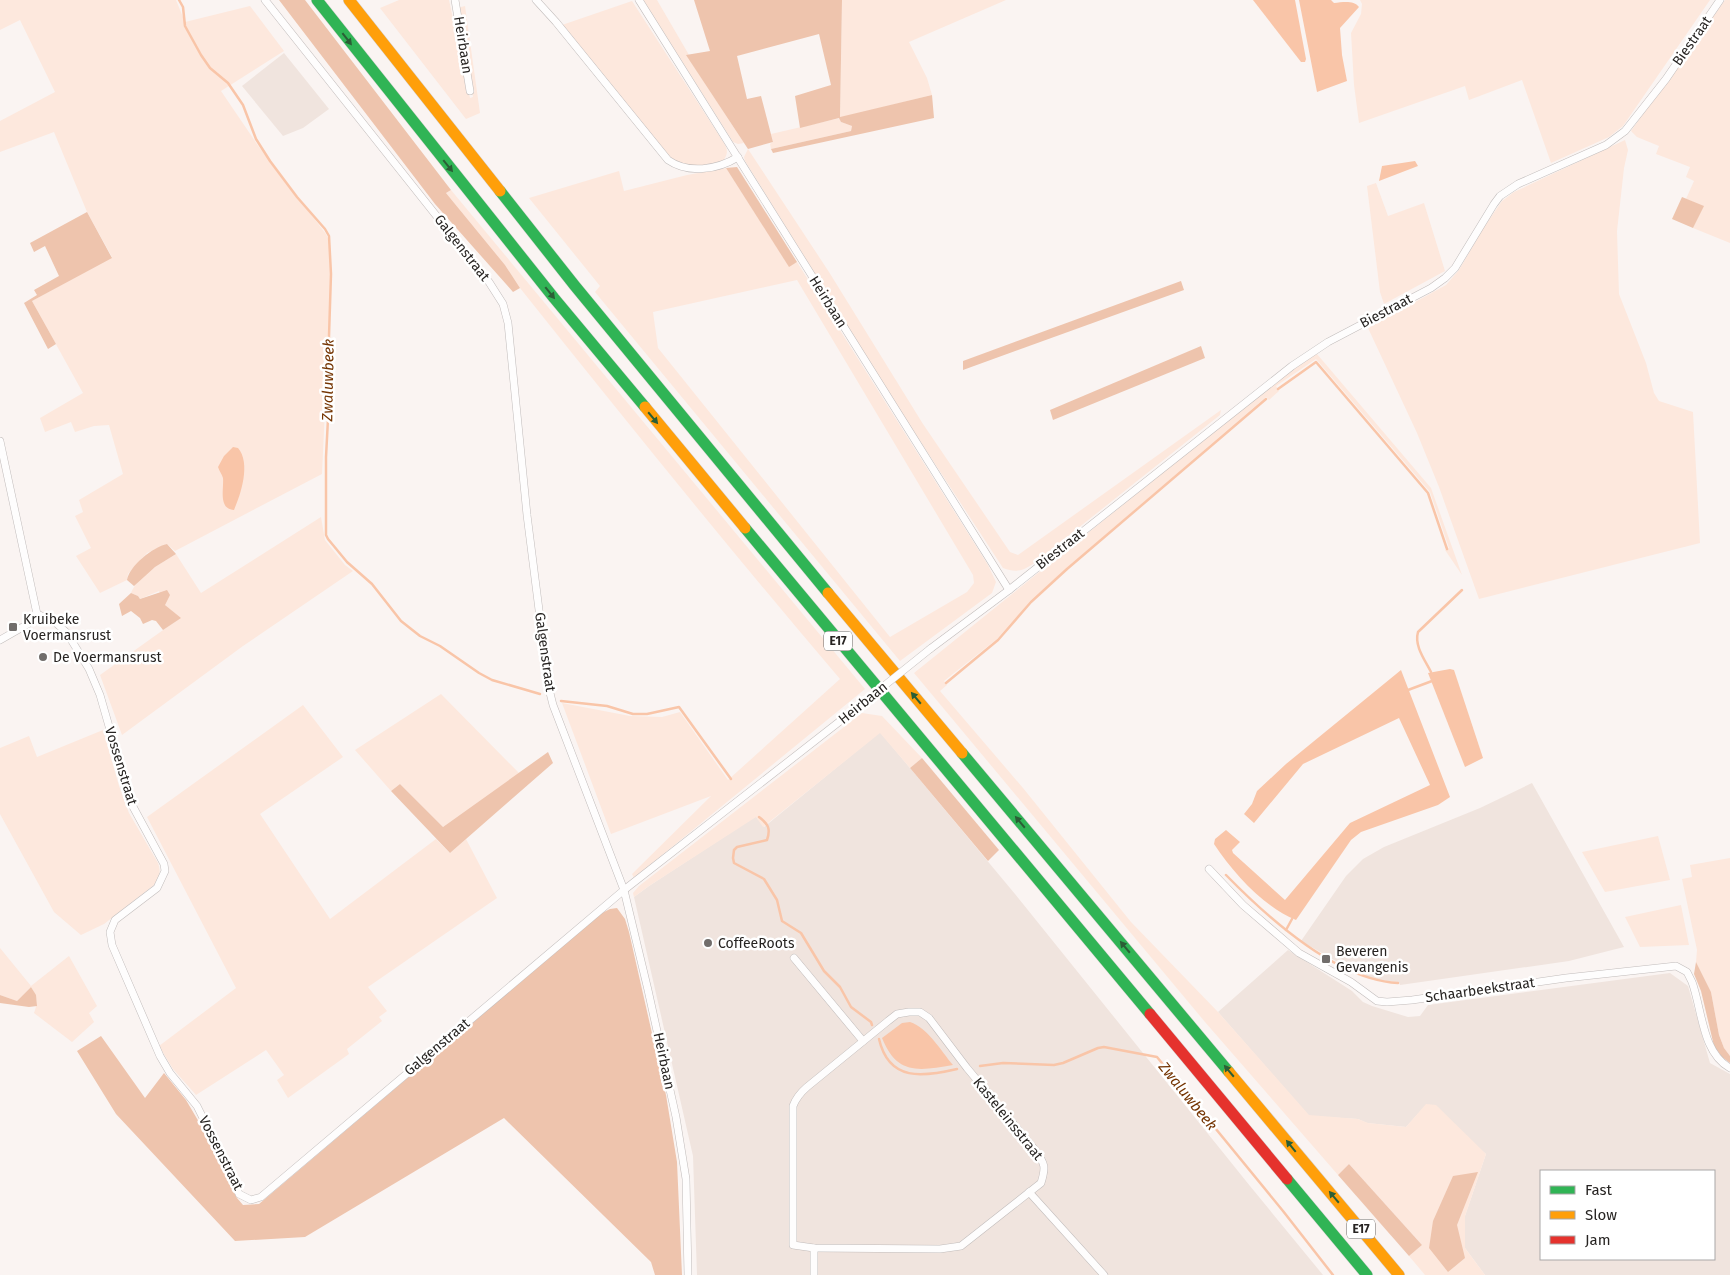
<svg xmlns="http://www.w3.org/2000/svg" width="1730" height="1275" viewBox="0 0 1730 1275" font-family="'Fira Sans',sans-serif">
	<rect width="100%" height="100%" fill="#faf4f2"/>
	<!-- built -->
	<g fill="#f0e4de" fill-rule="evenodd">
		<path d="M284,53L329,109L303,128L283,136L242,86Z"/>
		<path d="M880,732L1015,894L1250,1186L1323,1275H697L693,1156L634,897L649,886L756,816L764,827Z"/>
		<path d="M1532,783L1624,947L1569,961L1400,985L1399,982L1375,980L1355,972L1301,941L1346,876L1363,859L1384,847L1480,808Z"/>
		<path d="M1288,950L1352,991L1363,1002L1372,1006L1408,1017L1420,1016L1428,1005L1670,973L1688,986L1710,1063L1730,1074V1275H1485L1465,1248V1216L1486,1154L1426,1105L1406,1127L1367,1123L1358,1119L1309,1116L1218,1012ZM1541,1171H1714V1259H1541Z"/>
	</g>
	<!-- green -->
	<g fill="#fde8dd" fill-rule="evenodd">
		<path d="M0,0H176L185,22L250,6L284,51L221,91L259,147L326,234L329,241L331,278L322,474L175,551L167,544L147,553L128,574L127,580L100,593L76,556L91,548L75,516L83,512L79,500L123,474L109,425L94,426L75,432L71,422L45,432L40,418L83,393L32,301L112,257L87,212L54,132L0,152V121L55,92L20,20L0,30Z"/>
		<path d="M399,0H449L470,98L473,97L457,8L465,6L480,113L466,119L380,8Z"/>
		<path d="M643,0H657L689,55L687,56L744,143L738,144L733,142Z"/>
		<path d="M842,0H1006L909,42L927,78L932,95L840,118L841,122L852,126L851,131L771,149L770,144L773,142L771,134L840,118Z"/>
		<path d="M1360,0H1710L1623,126L1609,137L1551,163L1522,80L1469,100L1465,86L1359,123L1354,85L1351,33L1361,14L1362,4Z"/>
		<path d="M1725,0H1730V243L1693,228L1703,206L1686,199L1694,181L1686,177L1690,167L1656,154L1659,146L1637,137L1631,131Z"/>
		<path d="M632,1L724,143C728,150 728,154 723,161C705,169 689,167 671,160L562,25Z"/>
		<path d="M1625,140L1628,150L1624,168L1617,231L1619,294L1646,363L1654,393L1659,401L1693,412L1700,543L1479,599L1439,487L1417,433L1368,328L1446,285L1459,270L1484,227L1502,201L1514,192Z"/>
		<path d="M748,149L829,272L923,424L1010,552L1018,555L1221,410L1220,415L1033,564C1022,571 1016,573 1003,568L894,401L745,161L744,157Z"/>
		<path d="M726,168L789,266L797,262L988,565L996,582L992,593L900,661L595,292L600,286L529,198L619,171L624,191L687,175ZM797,280L973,575L974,583L967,592L890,637L658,348L653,312Z"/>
		<path d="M1376,183L1388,216L1424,203L1445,271L1384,304L1380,292L1367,186Z"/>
		<path d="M451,190L865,689L634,878L632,874L711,796L611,834L562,703L630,716L662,717L680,712L728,780L840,679C731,551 625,420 520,288L505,265L446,193Z"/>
		<path d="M1317,354L1431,488L1462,575L1445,550L1449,548L1430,492L1316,359L1276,386L1279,391L1269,400L1266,397L1068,567L1031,600L997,639L944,681L947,685L940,691L1023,788L1131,922L1218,1012L1309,1115L1358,1119L1368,1123L1406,1127L1426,1104L1436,1105L1486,1154L1465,1216V1248L1485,1275H1425L1409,1256L1422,1245L1349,1164L1338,1175L1205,1022L914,673L1294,367Z"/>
		<path d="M321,517L325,540L345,565L353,571L243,646L122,735L100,675L180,618L165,605L159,591L140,599L138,596L131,593C139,574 160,564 176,554L201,593Z"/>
		<path d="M441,694L519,773L443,827L400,784L391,791L355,750Z"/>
		<path d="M303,705L343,757L260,814L330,919L436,839L450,853L466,839L497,898L368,987L387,1011L379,1017L382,1021L347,1049L349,1054L288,1098L277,1080L284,1075L266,1050L196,1095L173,1069L159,1046L236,988L147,817Z"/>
		<path d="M862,713L882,716L922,758L910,768L880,733L763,827L756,817L649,886L634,897L633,893L639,886Z"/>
		<path d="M103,730L119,786L129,813L158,863C161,872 160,877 154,885L104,924L81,935L54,912L0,814V748L29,736L37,757Z"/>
		<path d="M1658,836L1670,880L1605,892L1582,852Z"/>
		<path d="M1730,858V1056L1724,1048L1719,1035L1711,992L1696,962L1697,950L1682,879L1692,877L1690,865Z"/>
		<path d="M1681,905L1689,945L1640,947L1625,917Z"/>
		<path d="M0,948L31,986L69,956L97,1006L89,1013L94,1022L72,1042L34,1013C38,1003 37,996 31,987L17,1001L0,995Z"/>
	</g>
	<!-- forest -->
	<g fill="#eec4ad">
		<path d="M279,0H305L451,190L446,193L505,265L520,288L513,292L435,204Z"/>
		<path d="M694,0H842L840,117L932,95L934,118L773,153L771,149L851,131L852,126L841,122L839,118L800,128L795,96L831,85L819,34L737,56L747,99L761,96L773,142L748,149L686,55L710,51Z"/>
		<path d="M737,167L797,262L789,267L726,168Z"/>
		<path d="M1682,197L1704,206L1693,228L1672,219Z"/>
		<path d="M87,212L112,258L32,301L56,344L48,349L24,303L37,295L34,290L59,276L45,246L34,252L30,243Z"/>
		<path d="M1181,281L1184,290L963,370V361Z"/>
		<path d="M1201,346L1205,358L1053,420L1050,410Z"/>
		<path d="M167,544L176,554L155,567L134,586L127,580C129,566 153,547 167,544Z"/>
		<path d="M167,590L170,595L165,605L181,618L163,630L156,621L152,620L143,624L140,618L131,611L122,616L119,604L131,593L138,596L140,599Z"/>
		<path d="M548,752L553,763L450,853L391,791L400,784L443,827Z"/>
		<path d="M922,758L999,850L988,861L910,768Z"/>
		<path d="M617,908L625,919L629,932L666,1095L677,1162L682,1275H655L651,1262L504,1118L305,1237L235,1241L116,1114L77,1051L101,1036L145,1098L164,1073L186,1100L206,1134L237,1198L243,1205L259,1204L602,913L610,909Z"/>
		<path d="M1696,962L1711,992L1719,1035L1724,1048L1730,1056V1063L1722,1057L1714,1046L1701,991L1694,974Z"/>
		<path d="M31,987L36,995L37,1006L29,1007L0,1003V995L17,1001Z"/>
		<path d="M1349,1164L1422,1245L1409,1256L1338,1175Z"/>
		<path d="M1478,1172L1457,1225L1465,1258L1448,1272L1429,1248L1433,1221L1453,1176Z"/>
	</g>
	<!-- water -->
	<g fill="#f9c5a8">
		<path d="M1253,0H1295L1306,59L1305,62H1301Z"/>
		<path d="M1299,0H1331L1334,3C1343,2 1354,0 1359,7L1340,28L1342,55L1347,81L1317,92Z"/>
		<path d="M1415,161L1418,166L1379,181L1382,166Z"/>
		<path d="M233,447L238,448C251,463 241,494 234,510C218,509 224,489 223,478C222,474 219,471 218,467L224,456Z"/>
		<path d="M1450,669L1454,670L1483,758L1465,767L1428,673Z"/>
		<path d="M1401,670L1450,797L1438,805L1361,832L1351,840L1296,920C1263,906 1234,874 1214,844L1215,839L1226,830L1240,842L1232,850L1233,853L1285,900L1350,823L1430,785L1399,718L1303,764L1254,823L1244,814L1252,804L1257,791L1286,764Z"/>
		<path d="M910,1022C928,1028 941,1051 953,1065C918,1071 897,1075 882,1038L902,1023Z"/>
	</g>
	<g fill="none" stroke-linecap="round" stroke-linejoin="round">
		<!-- stream -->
		<g stroke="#f9c5a8" stroke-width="2.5">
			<path d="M179,0L183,7L185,26L201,55L210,68L228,83L243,105L256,139L270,161L297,197L325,229L329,236L331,274L329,336V400L326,457V535L328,539L347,562L372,584L401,621L420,636L440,646L479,673L492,680L540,694"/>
			<path d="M1278,389L1316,362L1428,493L1447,549"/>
			<path d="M1431,672C1425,660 1414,646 1418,632L1462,590"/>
			<path d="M946,683L998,640L1031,602L1067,569L1266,399"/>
			<path d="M1408,690L1432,681"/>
			<path d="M561,701L607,706L633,714H647L679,707L731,779"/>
			<path d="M759,817C768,824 771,828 767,840L737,847L734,850L733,858L734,863L764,879L777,900L782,921L801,933L824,971L840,987L851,1007L871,1022L872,1025"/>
			<path d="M1226,875C1268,918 1336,980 1398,983"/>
			<path d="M1286,930L1292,919"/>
			<path d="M879,1039C889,1082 923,1077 957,1069"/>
			<path d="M980,1066L1003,1063L1054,1065L1063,1063L1098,1048L1104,1047L1157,1057L1283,1211L1333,1275"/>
		</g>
		<!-- street casing -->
		<g stroke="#c1bcbb" stroke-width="8">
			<g id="street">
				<path d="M265,0L489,282L503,304L508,323L527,515L549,689L553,705L624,890L648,990L676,1117L686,1179L688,1275"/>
				<path d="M455,0L470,91"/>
				<path d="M536,0L556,22L668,160C688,174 717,170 738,157"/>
				<path d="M639,0L1009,590"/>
				<path d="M0,441L37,614"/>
				<path d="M37,614L55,622L67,633L89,669L100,695L131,803L164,864L165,871L157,888L115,920L110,932L112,945L160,1056L170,1073L197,1106L234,1180L239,1194L251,1200L261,1197L624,890L844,718"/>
				<path d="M0,640L28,624L37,614"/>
				<path d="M930,649L1009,590L1292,366L1328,342L1431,288L1445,278L1455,268L1494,204L1500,196L1518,184L1606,145L1625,131L1666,79L1720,0"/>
				<path d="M1209,869L1243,905L1299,953L1351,982L1377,1001L1387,1002L1412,1000L1566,978L1676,966L1687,972L1692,982C1702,1009 1702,1053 1730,1068"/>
				<path d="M794,958L863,1041"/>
				<path d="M909,1012H920L929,1018L967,1068L1036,1151C1045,1164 1046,1167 1041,1183L961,1246L940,1249L814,1248L793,1245V1106C796,1098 800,1093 807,1087L888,1021L897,1014Z"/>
				<path d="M1029,1192L1104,1275"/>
				<path d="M814,1248V1275"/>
			</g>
		</g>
		<!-- fast casing -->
		<g stroke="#d2cfce" stroke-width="12">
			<g id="fast">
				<path d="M317,0L554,298L645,407"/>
				<path d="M500,191L575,286L828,593"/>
				<path d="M745,528L1150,1014"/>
				<path d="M962,753L1229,1072"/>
				<path d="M1287,1179L1367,1275"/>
			</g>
		</g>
		<!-- slow casing -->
		<g stroke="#d2cfce" stroke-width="12">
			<g id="slow">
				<path d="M349,0L500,191"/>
				<path d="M645,407L745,528"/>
				<path d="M828,593L962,753"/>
				<path d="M1229,1072L1399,1275"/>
			</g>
		</g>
		<!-- jam casing -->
		<g stroke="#d2cfce" stroke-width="12">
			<path id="jam" d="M1150,1014L1287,1179"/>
		</g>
		<!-- street -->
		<use href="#street" stroke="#fefdfd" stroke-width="7"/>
		<!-- fast -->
		<use href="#fast" stroke="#30b455" stroke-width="11"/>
		<!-- slow -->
		<use href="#slow" stroke="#ff9f0a" stroke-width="11"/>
		<!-- jam -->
		<use href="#jam" stroke="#e5322d" stroke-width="11"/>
		<!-- street-bridge casing -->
		<g stroke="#c1bcbb" stroke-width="8" stroke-linecap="butt">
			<path id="street-bridge" d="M844,718L930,649"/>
		</g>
		<!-- street-bridge -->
		<use href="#street-bridge" stroke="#fefdfd" stroke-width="7"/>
	</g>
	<!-- one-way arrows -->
	<defs><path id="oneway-solid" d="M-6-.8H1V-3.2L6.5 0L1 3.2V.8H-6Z" transform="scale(1.25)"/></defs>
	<g fill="#2b5e36">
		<use href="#oneway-solid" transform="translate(347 39) rotate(52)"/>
		<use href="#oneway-solid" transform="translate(448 166) rotate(51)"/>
		<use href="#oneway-solid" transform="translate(550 293) rotate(51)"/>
		<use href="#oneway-solid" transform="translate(653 418) rotate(50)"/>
		<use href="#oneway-solid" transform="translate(916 698) rotate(-130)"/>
		<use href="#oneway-solid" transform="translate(1020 822) rotate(-130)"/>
		<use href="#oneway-solid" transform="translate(1125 947) rotate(-130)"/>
		<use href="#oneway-solid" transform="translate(1229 1071) rotate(-130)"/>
		<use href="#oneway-solid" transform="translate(1291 1146) rotate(-129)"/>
		<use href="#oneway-solid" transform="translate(1334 1197) rotate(-130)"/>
	</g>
	<!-- markers -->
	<g fill="#716d6b" stroke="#fff" stroke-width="2">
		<rect x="8" y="622" width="10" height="10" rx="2.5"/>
		<circle cx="43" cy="657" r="5"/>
		<circle cx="708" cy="943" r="5"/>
		<rect x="1321" y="954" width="10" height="10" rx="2.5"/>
	</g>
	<g text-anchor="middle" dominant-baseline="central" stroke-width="5" stroke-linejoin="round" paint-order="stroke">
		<!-- shield labels -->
		<g fill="#fff" stroke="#686664" stroke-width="1">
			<rect x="824" y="631.5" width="28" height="19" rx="4"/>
			<rect x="1347" y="1219.5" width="28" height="19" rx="4"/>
		</g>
		<g font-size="12" font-weight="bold" fill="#272422">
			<text x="838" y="641">E17</text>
			<text x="1361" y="1229">E17</text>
		</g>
		<!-- street labels -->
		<g font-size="14" fill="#272422" stroke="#fff">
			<text transform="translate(1692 41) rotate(-55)">Biestraat</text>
			<text transform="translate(463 45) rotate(81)">Heirbaan</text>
			<text transform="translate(462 248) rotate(52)">Galgenstraat</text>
			<text transform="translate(828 302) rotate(58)">Heirbaan</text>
			<text transform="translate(1386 311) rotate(-28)">Biestraat</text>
			<text transform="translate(1060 549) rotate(-38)">Biestraat</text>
			<text transform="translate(545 652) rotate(82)">Galgenstraat</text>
			<text transform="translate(863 703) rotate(-39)">Heirbaan</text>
			<text transform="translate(121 766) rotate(73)">Vossenstraat</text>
			<text transform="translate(1480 990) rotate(-8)">Schaarbeekstraat</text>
			<text transform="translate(437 1047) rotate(-40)">Galgenstraat</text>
			<text transform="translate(664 1061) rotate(78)">Heirbaan</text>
			<text transform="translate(1008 1119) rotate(51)">Kasteleinsstraat</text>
			<text transform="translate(221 1153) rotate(63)">Vossenstraat</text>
		</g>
		<!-- poi labels -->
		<g font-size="14" fill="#272422" stroke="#fff" text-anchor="start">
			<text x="23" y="619">Kruibeke<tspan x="23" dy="16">Voermansrust</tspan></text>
			<text x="53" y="657">De Voermansrust</text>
			<text x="718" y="943">CoffeeRoots</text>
			<text x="1336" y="951">Beveren<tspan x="1336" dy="16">Gevangenis</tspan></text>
		</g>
		<!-- water labels -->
		<g font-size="15" font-style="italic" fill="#753503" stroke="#fff">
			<text transform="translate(328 380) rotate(-89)">Zwaluwbeek</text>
			<text transform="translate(1188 1096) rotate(51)">Zwaluwbeek</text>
		</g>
	</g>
	<!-- legend -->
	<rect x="1540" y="1170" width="175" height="90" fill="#ffffff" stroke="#a9a7a7"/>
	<rect x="1550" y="1186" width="25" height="8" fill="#30b455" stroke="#a9a7a7"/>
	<text x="1585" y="1195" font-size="15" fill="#272422">Fast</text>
	<rect x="1550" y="1211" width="25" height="8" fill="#ff9f0a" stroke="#a9a7a7"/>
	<text x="1585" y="1220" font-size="15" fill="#272422">Slow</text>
	<rect x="1550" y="1236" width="25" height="8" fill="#e5322d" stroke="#a9a7a7"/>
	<text x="1585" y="1245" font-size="15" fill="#272422">Jam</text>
</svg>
